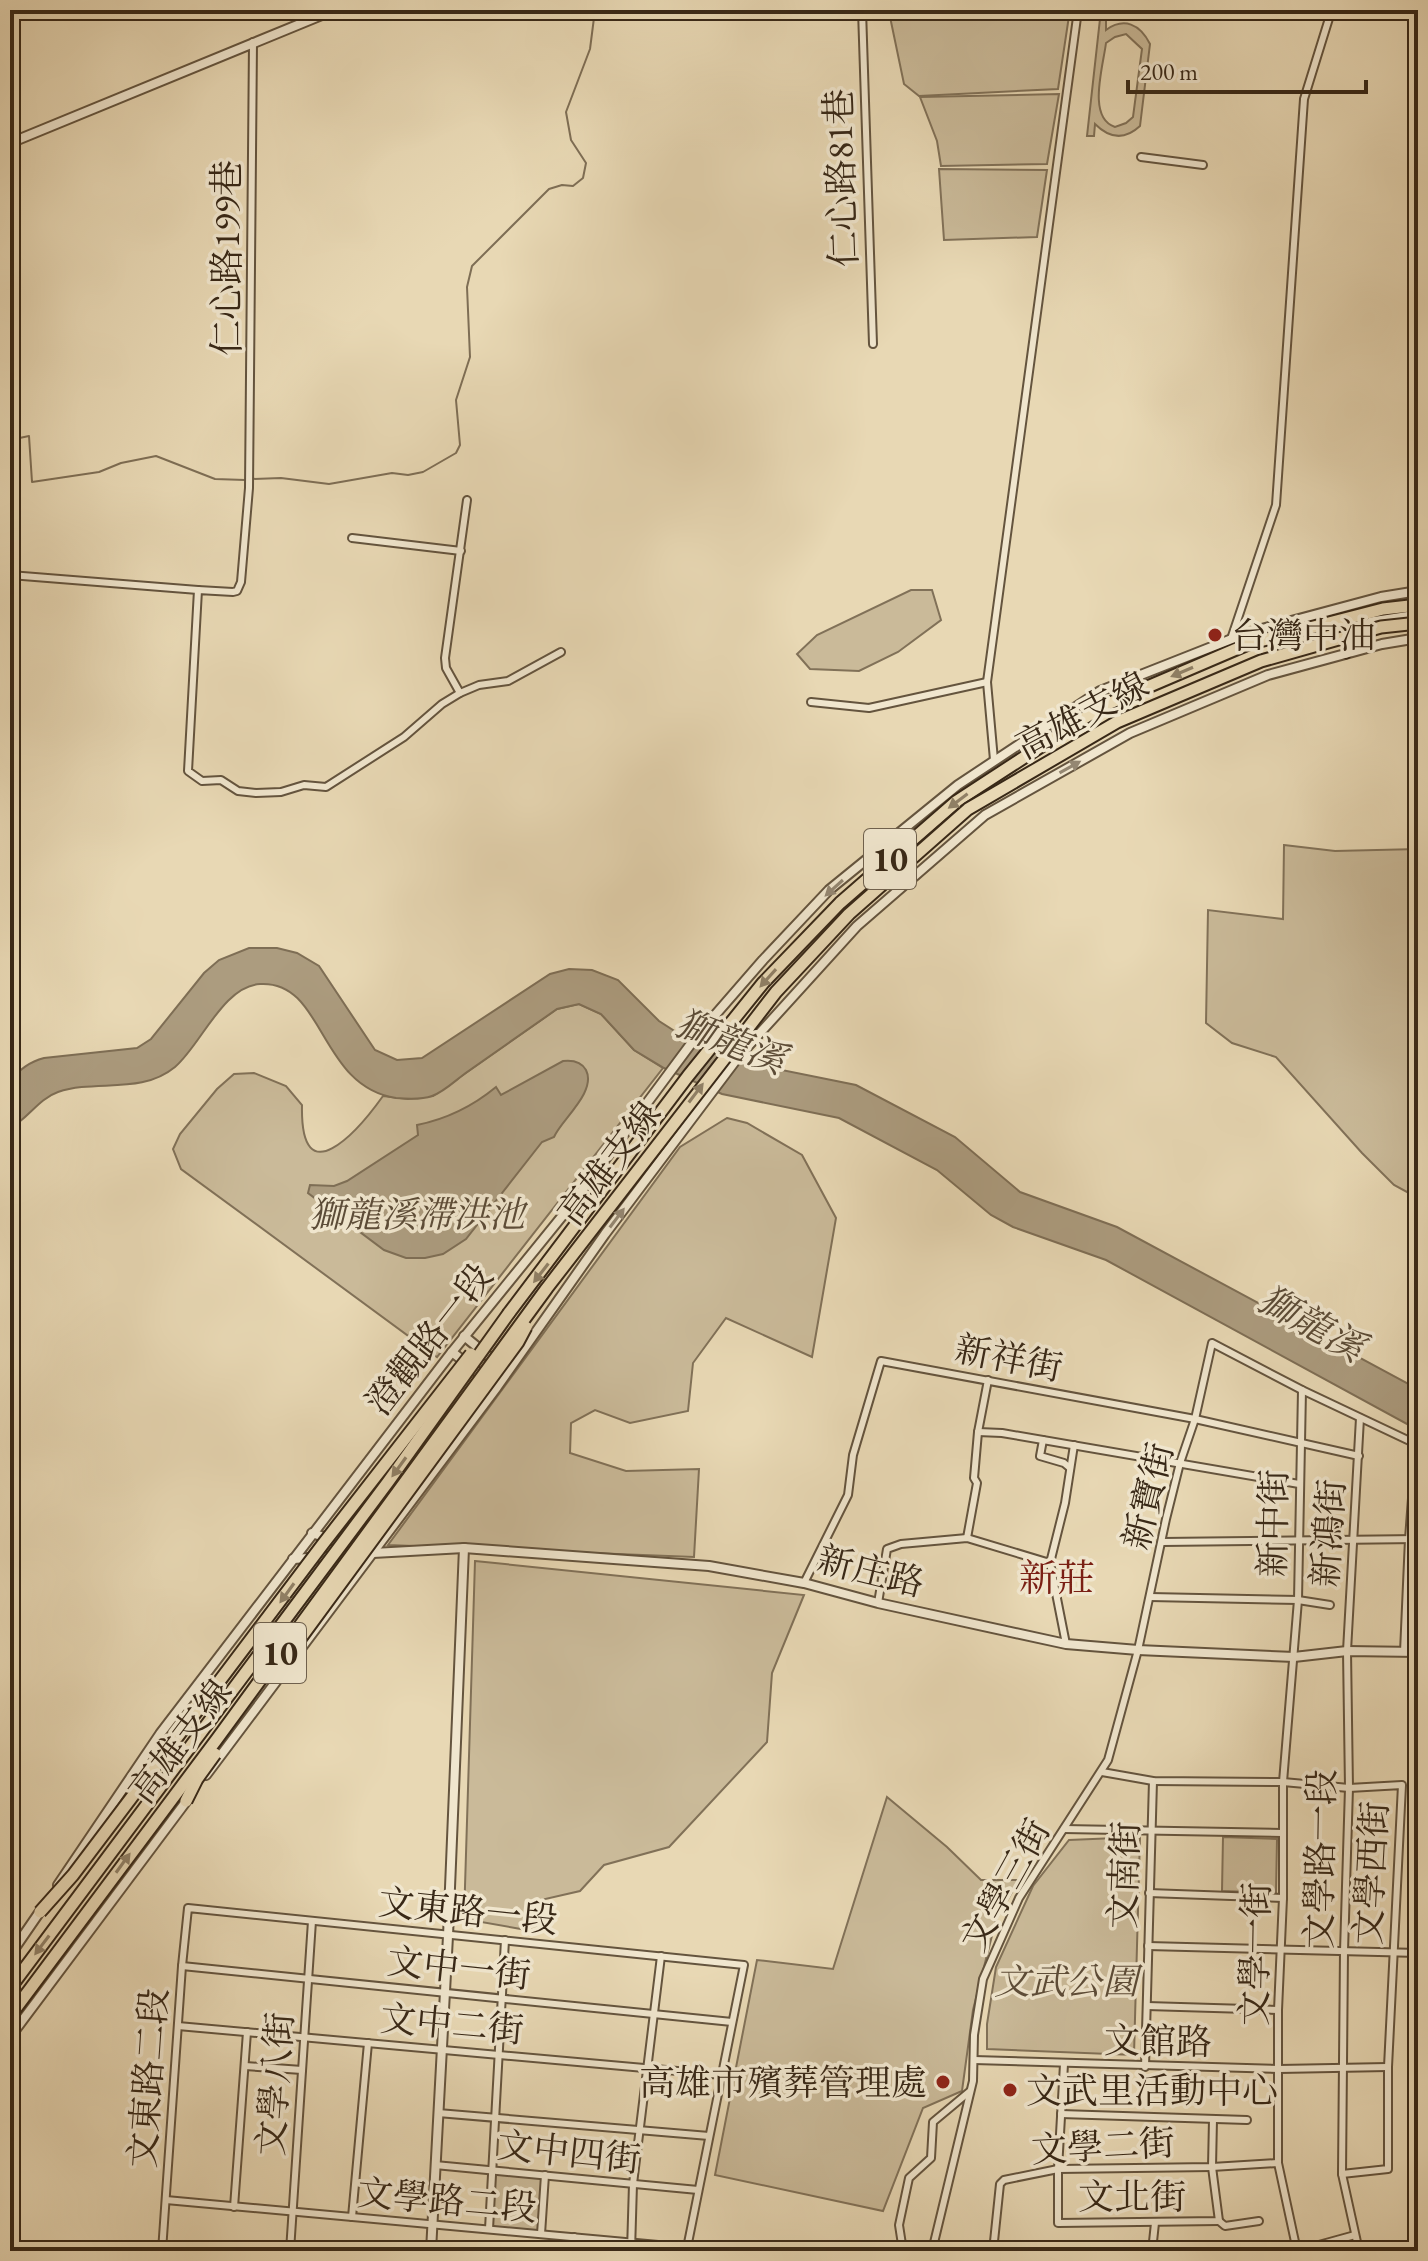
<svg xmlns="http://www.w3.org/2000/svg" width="1428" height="2261" viewBox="0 0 1428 2261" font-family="'EB Garamond','Noto Serif TC',serif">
	<rect width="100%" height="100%" fill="#e8d8b4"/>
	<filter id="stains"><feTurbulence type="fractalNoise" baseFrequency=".0025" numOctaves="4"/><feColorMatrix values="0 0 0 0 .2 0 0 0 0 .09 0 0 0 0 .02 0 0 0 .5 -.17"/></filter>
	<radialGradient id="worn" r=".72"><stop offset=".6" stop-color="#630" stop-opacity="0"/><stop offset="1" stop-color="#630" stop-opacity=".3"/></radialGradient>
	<!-- green -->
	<g fill="#caba99" stroke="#817158" stroke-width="2" fill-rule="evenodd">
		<path d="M889,12L1069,16L1058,89L919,96L904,84Z"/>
		<path d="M1100,19L1106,20V30C1124,17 1140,24 1150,44L1140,126C1125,140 1110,139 1095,124L1094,136H1087ZM1126,34L1142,49L1133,117L1126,123L1115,127C1087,118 1103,67 1106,43L1115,37Z"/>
		<path d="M1059,94L1047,164L941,166L937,141L920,97Z"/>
		<path d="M939,169L1047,170L1037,237L944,240Z"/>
		<path d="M911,590H932L941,620L898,652L859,671L810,669L797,654L817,635Z"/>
		<path d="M1284,845L1335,851L1418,849V1198L1394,1185L1362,1153L1276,1057L1232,1043L1206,1023L1208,910L1283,919Z"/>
		<path d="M579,1004L601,1014L634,1050L663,1068L437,1357L181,1169L173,1149L180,1134L217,1089L234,1074L254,1073L286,1086L302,1105C300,1197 358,1131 383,1096L408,1099L433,1096L557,1009Z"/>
		<path d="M727,1118L747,1123L802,1155L836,1218L812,1357L726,1318L693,1363L688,1411L630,1423L595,1410L571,1423L570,1453L626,1471L699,1469L694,1557L388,1545L680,1147Z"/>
		<path d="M475,1561L804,1595L772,1673L767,1742L669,1847L604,1865L580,1891L545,1899L538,1932L464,1919Z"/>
		<path d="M887,1797L947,1847L981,1880H1019L996,1920L973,2010L962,2091L923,2108L883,2211L715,2175L757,1960L833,1969Z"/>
		<path d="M1140,1837L1134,2055L987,2049V2024L996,1967L1033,1886L1069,1840Z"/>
		<path d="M1223,1837L1277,1839L1276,1893L1222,1891Z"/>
		<path d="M493,2172L543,2176L540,2233L490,2228Z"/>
	</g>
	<!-- water -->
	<g fill="#ac9c7f" stroke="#7e6e55" stroke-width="2">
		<path d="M249,948H277L297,953L319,966L375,1050L397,1060L422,1058L550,974L569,969L592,970L618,980L659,1021L684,1037L742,1062L856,1085L955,1137L1020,1192L1117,1227L1418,1389V1430L1106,1260L1013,1227L991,1215L937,1170L839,1118L722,1094L664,1068L634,1050L601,1014L579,1004L557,1009C527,1030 497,1051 467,1072C457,1079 444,1092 432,1096C421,1100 407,1099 396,1098C318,1086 325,980 260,984C223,986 201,1045 175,1067C141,1095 97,1079 58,1092C38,1099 28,1119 10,1128V1080C21,1069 29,1062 44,1058L137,1048L151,1039L204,973L219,960Z"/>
		<path d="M563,1061C572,1060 581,1061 586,1070C597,1092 561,1120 554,1137L542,1142L466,1239L443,1254L425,1258H406L384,1250L308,1193L310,1185L334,1186L347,1181L418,1135L417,1125C447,1119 473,1106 496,1087L501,1095Z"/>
	</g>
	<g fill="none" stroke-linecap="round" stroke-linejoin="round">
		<!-- stream -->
		<g stroke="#7e6e55" stroke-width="2">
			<path d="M10,440L29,436L32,482L99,472L121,463L156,456L215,479L245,480"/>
			<path d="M252,479L281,478L329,484L392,473L408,475L423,472L456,453L460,445L456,400L470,357L467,287L472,266L549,189L562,185L573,186L583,178L586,163L571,140L566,112L590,49L595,10"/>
		</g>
		<!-- minor casing -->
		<g stroke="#64543e" stroke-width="10">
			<g id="minor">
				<path d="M862,10L873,344"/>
				<path d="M253,42L249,488L241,582L237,591L233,592L198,590L188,771L202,781L221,780L238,791L256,793L281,792L304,785L326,787L404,737L442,704L460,693L479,685L508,681L561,652"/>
				<path d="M1141,157L1203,165"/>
				<path d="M352,538L461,551"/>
				<path d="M10,575L198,590"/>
				<path d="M1231,639L1276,505L1304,99L1331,12"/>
				<path d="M460,693L446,668L445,658L467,500"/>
				<path d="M811,702L869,708L987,682"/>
				<path d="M994,760L987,682L1078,10"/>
				<path d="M978,1432L1002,1433L1299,1484"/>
				<path d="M1043,1440L1040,1456L1064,1463L1070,1468"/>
				<path d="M967,1538L977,1483L974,1478L978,1432L988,1380"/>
				<path d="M1162,1542L1418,1539"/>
				<path d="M804,1583L848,1495L853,1455L881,1361L1195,1419L1359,1456"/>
				<path d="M1150,1597L1298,1600L1330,1605"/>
				<path d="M878,1603L887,1549L901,1544L967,1538L1050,1563"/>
				<path d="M1066,1644L1050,1563L1065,1503L1074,1445"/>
				<path d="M1102,1772L1153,1781L1283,1782L1349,1788L1402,1785L1388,2067V2169L1342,2174"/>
				<path d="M1064,1829L1282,1833"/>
				<path d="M1149,1893L1283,1898"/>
				<path d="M1148,1946L1418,1953"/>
				<path d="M182,1966L732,2022"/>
				<path d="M1147,2006L1278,2010"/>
				<path d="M178,2026L722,2075"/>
				<path d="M974,2060L1279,2069L1388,2067"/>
				<path d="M1064,2064L1058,2169V2223L1219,2221L1212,2167L1213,2119"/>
				<path d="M245,2066L302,2070"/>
				<path d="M1145,2067L1153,1781"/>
				<path d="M438,2113L709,2136"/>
				<path d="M1061,2114L1247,2120"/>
				<path d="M435,2165L698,2190"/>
				<path d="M166,2200L724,2251"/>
				<path d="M234,2207L247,2032"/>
				<path d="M352,2217L368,2043"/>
				<path d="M1219,2221L1225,2226L1259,2221"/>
				<path d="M489,2229L505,1940"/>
				<path d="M541,2234L545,2175"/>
				<path d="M162,2251L182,1966L188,1908L744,1965L687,2248"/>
				<path d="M290,2251L312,1921"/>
				<path d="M572,2251L574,2237"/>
				<path d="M631,2251L633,2184L661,1956"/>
				<path d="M903,2251L899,2225L909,2178L931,2158L933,2122L969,2092"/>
				<path d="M932,2251L973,2081L974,2035L983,1979L1019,1898L1108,1760L1138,1650L1166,1519L1180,1463L1195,1419L1212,1343L1302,1390L1416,1444L1409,1539L1404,1652"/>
				<path d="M993,2251L1000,2184L1004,2180L1058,2169L1212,2167L1278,2163"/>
				<path d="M1152,2251L1155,2223"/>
				<path d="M1297,2251L1278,2163V2010L1283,1898V1782L1298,1600L1302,1390"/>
				<path d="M1297,2251L1355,2235"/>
				<path d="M1359,2251L1342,2174L1344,1951L1349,1788L1347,1651L1360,1418"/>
			</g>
		</g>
		<!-- tertiary casing -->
		<g stroke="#64543e" stroke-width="12">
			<g id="tertiary">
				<path d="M1228,10L1331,12L1405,10"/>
				<path d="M10,143L334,10"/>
				<path d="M464,1336L498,1364"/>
				<path d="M452,1352L484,1377"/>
				<path d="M312,1533L360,1549"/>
				<path d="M373,1553L464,1548L709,1566L804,1583L878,1603L1066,1644L1138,1650L1294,1657L1347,1651L1418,1652"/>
				<path d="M293,1559L353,1555"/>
				<path d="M206,1775L497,1387L605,1234L739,1056L857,926L985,815L1130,733L1268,675L1382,644L1418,638"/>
				<path d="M58,1885L160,1734L452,1352L572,1204L696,1037L763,960L829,890L958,785L1100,691L1247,633L1381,597L1418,591"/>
				<path d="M10,1955L41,1910"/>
				<path d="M10,2037L188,1799"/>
				<path d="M431,2251L448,1936L464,1548"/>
			</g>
		</g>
		<!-- secondary casing -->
		<g stroke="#382817" stroke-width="13">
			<path id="secondary" d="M1346,653L1371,622L1418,615"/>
		</g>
		<!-- motorway casing -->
		<g stroke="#382817" stroke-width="15">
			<path id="motorway" d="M509,1313L688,1076L763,983L840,903L957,801L1103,706L1248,644L1383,609L1418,605"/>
		</g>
		<!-- minor -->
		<use href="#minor" stroke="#f0e6ce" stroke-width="6"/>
		<!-- tertiary -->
		<use href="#tertiary" stroke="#f0e6ce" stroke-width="8"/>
		<!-- secondary -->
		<use href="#secondary" stroke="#f0e6ce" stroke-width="9"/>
		<!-- motorway -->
		<use href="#motorway" stroke="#e8d8b4" stroke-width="11"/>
		<!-- motorway-bridge casing -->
		<g stroke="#382817" stroke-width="15" stroke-linecap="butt">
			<g id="motorway-bridge">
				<path d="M297,1643L518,1342L526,1327"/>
				<path d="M186,1801L197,1779L215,1754"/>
				<path d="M40,1912L73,1875L323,1544L471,1354"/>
				<path d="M10,1988L388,1482L509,1313"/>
				<path d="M10,2016L217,1739L547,1288L776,992L849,914L968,809L1117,722L1261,661L1381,627L1418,623"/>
			</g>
		</g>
		<!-- motorway-bridge -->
		<use href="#motorway-bridge" stroke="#e8d8b4" stroke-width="11"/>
	</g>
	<!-- one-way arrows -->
	<defs><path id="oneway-solid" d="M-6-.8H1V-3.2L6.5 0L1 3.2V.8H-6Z" transform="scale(2)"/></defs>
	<g fill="#908066">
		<use href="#oneway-solid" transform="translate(1182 672) rotate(157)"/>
		<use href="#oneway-solid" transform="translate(958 801) rotate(143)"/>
		<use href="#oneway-solid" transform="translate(768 978) rotate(132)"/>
		<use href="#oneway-solid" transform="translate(696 1093) rotate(-53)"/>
		<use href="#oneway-solid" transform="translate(541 1273) rotate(128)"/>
		<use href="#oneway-solid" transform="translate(399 1467) rotate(126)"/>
		<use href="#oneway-solid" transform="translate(287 1593) rotate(126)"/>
		<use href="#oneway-solid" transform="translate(123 1863) rotate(-54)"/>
		<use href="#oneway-solid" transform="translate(42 1945) rotate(127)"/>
	</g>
	<g fill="#948772">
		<use href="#oneway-solid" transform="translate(1070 767) rotate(-29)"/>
		<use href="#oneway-solid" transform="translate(834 888) rotate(138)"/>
		<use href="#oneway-solid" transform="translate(617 1218) rotate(-53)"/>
	</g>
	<!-- markers -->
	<g fill="#8f2418" stroke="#f0e6ce" stroke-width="3">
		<circle cx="1215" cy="635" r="8"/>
		<circle cx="943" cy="2082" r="8"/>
		<circle cx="1010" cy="2090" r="8"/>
	</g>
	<g text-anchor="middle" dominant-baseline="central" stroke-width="7" stroke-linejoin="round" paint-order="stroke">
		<!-- shield labels -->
		<g fill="#f0e6ce" stroke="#6f614e" stroke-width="2">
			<rect x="864" y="829" width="52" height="60" rx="6"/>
			<rect x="254" y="1623" width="52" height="60" rx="6"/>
		</g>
		<g font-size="34" font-weight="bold" fill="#382817">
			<text x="890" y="859">10</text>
			<text x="280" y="1653">10</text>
		</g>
		<!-- street labels -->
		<g font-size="36" fill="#382817" stroke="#f0e6ce">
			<text transform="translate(841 178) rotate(-92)">仁心路81巷</text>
			<text transform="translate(226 258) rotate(-90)">仁心路199巷</text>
			<text transform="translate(1082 715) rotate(-28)">高雄支線</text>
			<text transform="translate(609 1163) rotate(-53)">高雄支線</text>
			<text transform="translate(429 1339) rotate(-52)">澄觀路一段</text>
			<text transform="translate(1009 1358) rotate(11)">新祥街</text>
			<text transform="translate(1148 1496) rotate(-76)">新寶街</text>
			<text transform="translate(1273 1523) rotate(-89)">新中街</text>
			<text transform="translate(1328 1533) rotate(-86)">新鴻街</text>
			<text transform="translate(871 1571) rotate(14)">新庄路</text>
			<text transform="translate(180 1741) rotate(-53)">高雄支線</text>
			<text transform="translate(1320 1859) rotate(-89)">文學路一段</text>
			<text transform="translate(1371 1873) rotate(-87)">文學西街</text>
			<text transform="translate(1124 1875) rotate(-88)">文南街</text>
			<text transform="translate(1005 1885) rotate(-61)">文學三街</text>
			<text transform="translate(468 1911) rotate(6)">文東路一段</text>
			<text transform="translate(1255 1954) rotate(-89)">文學一街</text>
			<text transform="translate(459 1968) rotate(6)">文中一街</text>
			<text transform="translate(452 2024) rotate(5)">文中二街</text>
			<text transform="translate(1158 2041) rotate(1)">文館路</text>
			<text transform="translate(148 2078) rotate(-86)">文東路二段</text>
			<text transform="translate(275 2084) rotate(-86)">文學八街</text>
			<text transform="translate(1103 2146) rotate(-3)">文學二街</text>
			<text transform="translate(569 2152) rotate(6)">文中四街</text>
			<text x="1132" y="2196">文北街</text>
			<text transform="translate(447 2200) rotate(5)">文學路二段</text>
		</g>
		<!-- poi labels -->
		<g font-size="36" fill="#382817" stroke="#f0e6ce" text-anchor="start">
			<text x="1231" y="635">台灣中油</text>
			<text x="927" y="2082" text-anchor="end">高雄市殯葬管理處</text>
			<text x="1026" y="2090">文武里活動中心</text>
		</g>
		<!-- park labels -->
		<g font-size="36" font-style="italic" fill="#5c4c38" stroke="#f0e6ce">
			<text x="417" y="1214">獅龍溪滯洪池</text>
			<text x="1066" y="1981">文武公園</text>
		</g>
		<!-- water labels -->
		<g font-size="38" font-style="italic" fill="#5b4b36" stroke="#f0e6ce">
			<text transform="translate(731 1041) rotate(21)">獅龍溪</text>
			<text transform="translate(1312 1323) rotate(29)">獅龍溪</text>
		</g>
		<!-- neighbourhood labels -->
		<g font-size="38" fill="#7a1f14" stroke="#f0e6ce">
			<text x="1057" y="1577">新莊</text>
		</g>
	</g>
	<!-- margin -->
	<rect width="1428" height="2261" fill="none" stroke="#e8d8b4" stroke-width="40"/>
	<rect x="12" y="12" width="1404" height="2237" fill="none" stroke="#382817" stroke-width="4"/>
	<rect x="20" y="20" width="1388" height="2221" fill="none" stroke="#382817" stroke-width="2"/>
	<!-- scale -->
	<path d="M1128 80v12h238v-12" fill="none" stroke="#382817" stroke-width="4"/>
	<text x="1140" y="80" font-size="24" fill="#382817" stroke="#f0e6ce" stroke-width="6" paint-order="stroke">200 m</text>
	<rect width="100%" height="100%" filter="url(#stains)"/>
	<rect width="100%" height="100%" fill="url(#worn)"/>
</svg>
